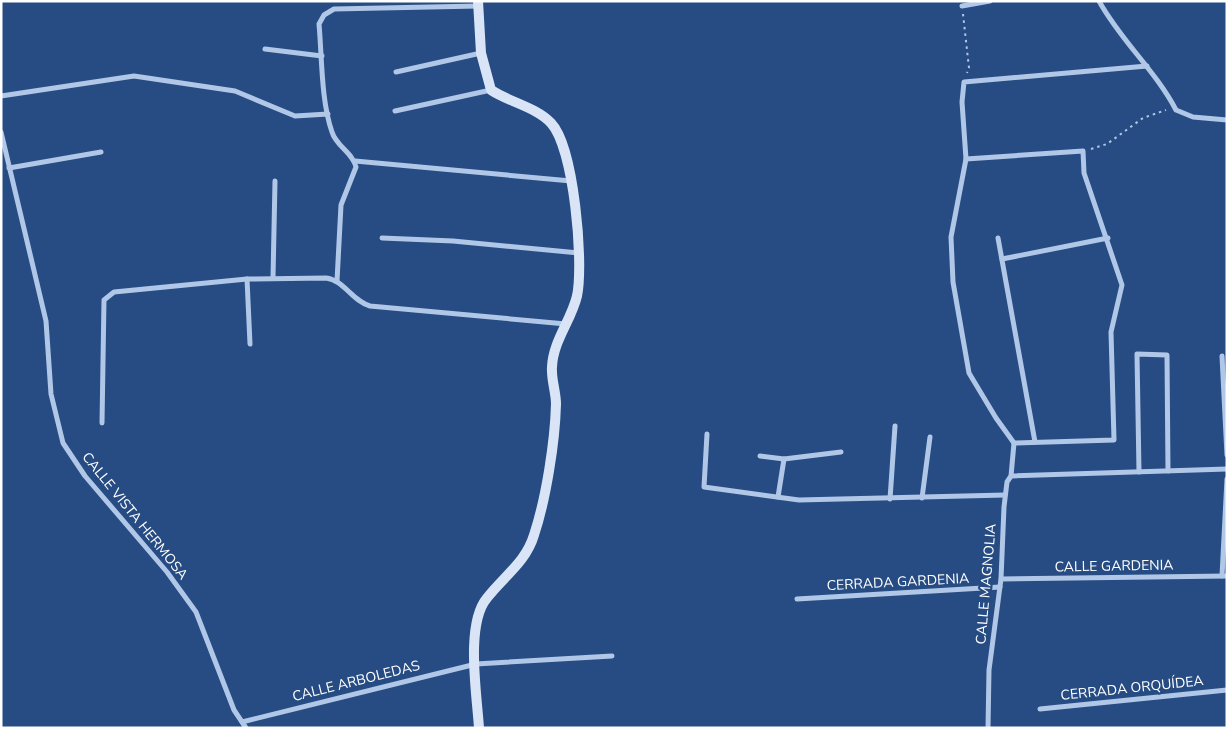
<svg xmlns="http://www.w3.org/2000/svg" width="1228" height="729" viewBox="0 0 1228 729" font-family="'Nunito Sans',sans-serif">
	<rect width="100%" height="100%" fill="#264c83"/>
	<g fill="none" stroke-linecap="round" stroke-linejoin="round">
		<!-- path -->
		<g stroke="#b0c7e7" stroke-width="2" stroke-dasharray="2.5 4" stroke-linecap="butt">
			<path d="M963,14L969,68L967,73"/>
			<path d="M1091,149L1107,144L1143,118L1166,110"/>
		</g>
		<!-- street -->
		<g stroke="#b0c7e7" stroke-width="5">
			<path d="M1099,1C1121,41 1155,70 1176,110L1193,117L1227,120"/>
			<path d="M962,6L990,1"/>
			<path d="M265,49L322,56"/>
			<path d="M396,72L481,53"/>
			<path d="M1,96L134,76L235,91L295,116L328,114"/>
			<path d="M395,111L491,90"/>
			<path d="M1,132L46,321L51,394L63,443L85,476L167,572L196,612L234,710L246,728"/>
			<path d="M966,159L1083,151L1084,173L1122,285L1111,332L1114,440L1014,443"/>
			<path d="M355,161L571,181"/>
			<path d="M9,168L101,152"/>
			<path d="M382,238L453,241L579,253"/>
			<path d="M998,238L1035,442"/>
			<path d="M1002,259L1108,238"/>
			<path d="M273,278L275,181"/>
			<path d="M247,279L250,344"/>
			<path d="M337,281L341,205L356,167C353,153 336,146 332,132C321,101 322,57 319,24L324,15L334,9L478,6"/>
			<path d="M1222,356L1227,455"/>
			<path d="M102,423L104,300L114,292L247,279L326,278C344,280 352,301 370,306L566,324"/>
			<path d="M707,434L704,487L799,500L1005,495"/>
			<path d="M1014,443L996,418L969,373L953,282L951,237L966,159L962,102L964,82L1147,66"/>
			<path d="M760,456L784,459L841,452"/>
			<path d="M1139,472L1137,354L1167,355L1168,471"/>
			<path d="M1011,476L1227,469"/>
			<path d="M778,497L784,459"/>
			<path d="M922,498L930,437"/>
			<path d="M890,499L895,426"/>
			<path d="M1222,576L1227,479"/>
			<path d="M1001,579L1227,576"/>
			<path d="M797,599L1000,587"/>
			<path d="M1040,709L1227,690"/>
			<path d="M242,722L476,664L612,656"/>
			<path d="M988,728L989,670L1001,579L1004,507L1007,482L1011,476L1014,443"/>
		</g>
		<!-- secondary -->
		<path stroke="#d9e5f6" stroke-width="10" d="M478,1L481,53L491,90C509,102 536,107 551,123C574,147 584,263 577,296C571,321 553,341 552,367C551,379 556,392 556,404C555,442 546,499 534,535C526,562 504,576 487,598C465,624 477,695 479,728"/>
	</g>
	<g text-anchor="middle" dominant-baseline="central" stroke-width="4.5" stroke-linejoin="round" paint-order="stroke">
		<!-- street labels -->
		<g font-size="14" fill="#fff" stroke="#264c83">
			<text transform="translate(135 516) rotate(51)">CALLE VISTA HERMOSA</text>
			<text transform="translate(1114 566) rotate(-1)">CALLE GARDENIA</text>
			<text transform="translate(898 582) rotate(-3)">CERRADA GARDENIA</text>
			<text transform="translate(986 584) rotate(-85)">CALLE MAGNOLIA</text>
			<text transform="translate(356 681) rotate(-14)">CALLE ARBOLEDAS</text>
			<text transform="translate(1132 688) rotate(-6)">CERRADA ORQUÍDEA</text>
		</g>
	</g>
	<!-- border -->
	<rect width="1228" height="729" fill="none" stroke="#ffffff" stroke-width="5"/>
</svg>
